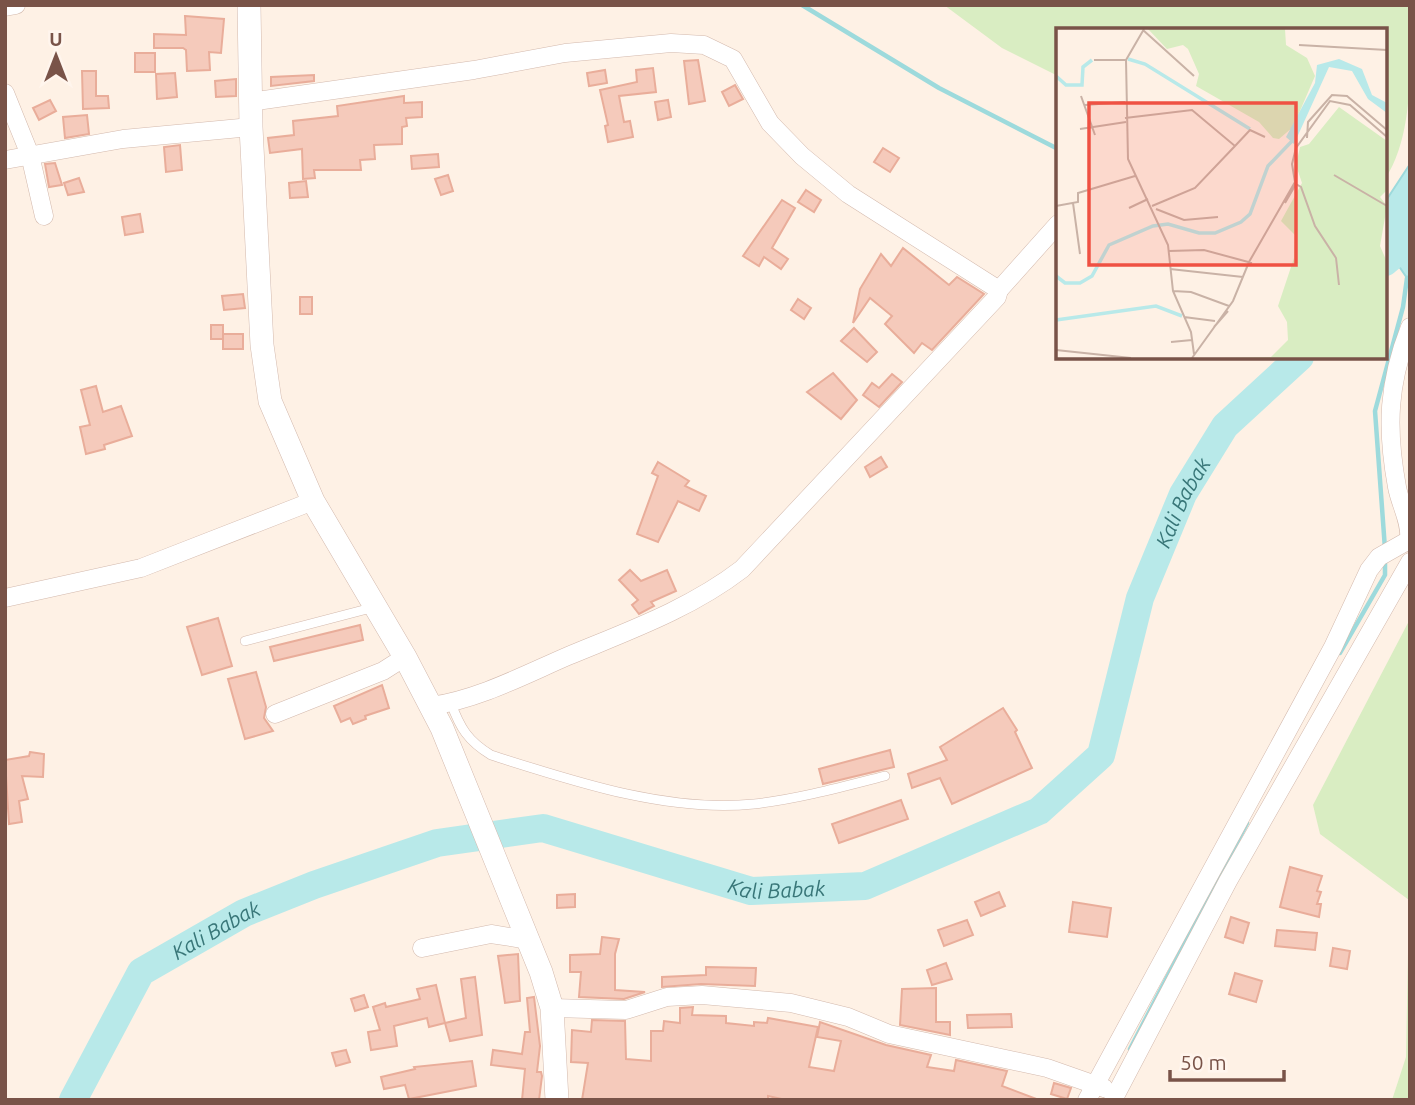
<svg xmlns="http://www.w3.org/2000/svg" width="1415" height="1105" viewBox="0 0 1415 1105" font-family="Ubuntu,sans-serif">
	<rect width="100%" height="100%" fill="#fef1e5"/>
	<!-- green -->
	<g fill="#d9edc2">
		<path d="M944,5H1410C1410,61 1415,134 1385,179V30H1058V76L1002,48Z"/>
		<path d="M1410,619V1100H1392L1406,1057L1409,900L1320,834L1313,805Z"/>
	</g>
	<!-- water -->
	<path fill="#b8e9e9" stroke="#9ddadc" stroke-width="2" d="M1410,164V274L1407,278L1392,256L1385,252V202Z"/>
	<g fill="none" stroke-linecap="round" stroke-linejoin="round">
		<!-- stream -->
		<g stroke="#9ddadc" stroke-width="4.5">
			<path d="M802,5L939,88L1058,149"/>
			<path d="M1385,549L1375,411L1403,307L1407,278"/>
			<path d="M1340,653L1385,575V558"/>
			<path d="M1130,1049L1247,823"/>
		</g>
		<!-- river -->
		<g stroke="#b8e9e9" stroke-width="28">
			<path d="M1385,262L1392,256"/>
			<path id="s1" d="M73,1100L141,972L244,913L314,885L437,843L543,828L751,891L865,886L1039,811L1101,755L1140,598L1183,494L1225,426L1300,357"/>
		</g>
	</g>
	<!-- building -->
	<g fill="#f5cabb" stroke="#e9ad9a" stroke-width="2">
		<path d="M185,16L224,19L221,53L209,52L210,70L187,71L186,50L183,48H154V34L186,35Z"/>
		<rect x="135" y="53" width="20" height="19"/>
		<path d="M698,60L705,101L689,104L684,61Z"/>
		<path d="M653,68L656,92L619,96L624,122L630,121L633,137L608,142L605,126L608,125L600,90L637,82L636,70Z"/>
		<path d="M605,70L607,83L589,86L587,73Z"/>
		<path d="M82,71H96V96H108L109,108L83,109Z"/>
		<path d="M175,73L177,97L157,99L156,74Z"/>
		<path d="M314,75V81L271,86V77Z"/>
		<path d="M236,79V96L216,97L215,81Z"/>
		<path d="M735,85L743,99L729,106L722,92Z"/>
		<path d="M404,96V103L422,102V117L406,118L407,126L402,127V144L374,145L375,159L360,160L361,170H314L315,178L303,179L302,149L270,153L268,138L294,135L293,121L338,116L337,106Z"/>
		<path d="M50,100L56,111L39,120L33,108Z"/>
		<path d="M668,100L671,117L658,120L655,102Z"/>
		<path d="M87,115L89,134L65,138L63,117Z"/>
		<path d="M180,145L182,170L166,172L164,147Z"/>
		<path d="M883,148L899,158L890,172L874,162Z"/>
		<path d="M438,154L439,167L412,169L411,156Z"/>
		<path d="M55,163L62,185L49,187L45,164Z"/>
		<path d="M448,175L453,191L441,195L435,179Z"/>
		<path d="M79,178L84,192L68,195L64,183Z"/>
		<path d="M306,181L308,197L290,198L289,183Z"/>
		<path d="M806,190L821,200L814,212L798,202Z"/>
		<path d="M782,200L795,208L772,248L788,259L781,269L764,257L759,266L743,256Z"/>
		<path d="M140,214L143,232L125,235L122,217Z"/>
		<path d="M903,248L949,285L957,277L984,294L932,350L922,343L914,353L885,324L892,316L870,298L853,323L860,289L881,254L891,266Z"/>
		<path d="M243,294L245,308L224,310L222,296Z"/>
		<rect x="300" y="297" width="12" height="17"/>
		<path d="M798,299L811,308L804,319L791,310Z"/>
		<rect x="211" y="325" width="12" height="14"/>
		<path d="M854,328L877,352L867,362L841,341Z"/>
		<rect x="223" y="334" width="20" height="15"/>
		<path d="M833,373L857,400L841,419L807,392Z"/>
		<path d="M892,374L902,382L879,407L863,395L872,383L879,388Z"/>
		<path d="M96,386L103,412L121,406L132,436L104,445L105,449L86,454L80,427L90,425L81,390Z"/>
		<path d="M881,457L887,467L870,477L865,467Z"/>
		<path d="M658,462L689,481L685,486L706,496L699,511L678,501L658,542L637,534L658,476L652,473Z"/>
		<path d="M630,570L641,581L667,570L676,591L651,602L654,606L639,614L632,605L638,600L619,580Z"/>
		<path d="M218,618L232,666L202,675L187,627Z"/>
		<path d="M360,625L363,640L274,661L270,647Z"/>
		<path d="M256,672L266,707L264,718L273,731L245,739L228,679Z"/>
		<path d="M382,685L389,708L365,716L366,719L353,724L350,718L341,722L334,706Z"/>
		<path d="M1003,708L1017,730L1015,732L1032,768L952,804L940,778L912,788L908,774L947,760L940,747Z"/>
		<path d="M890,750L894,767L823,784L819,769Z"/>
		<path d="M30,752L44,754L43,777L22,776L28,799L19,801L22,822L9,824L5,760L29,756Z"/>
		<path d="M901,800L908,819L839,843L832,824Z"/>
		<path d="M1290,867L1322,876L1317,891L1321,892L1317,904H1321L1319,917L1280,907Z"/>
		<path d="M999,892L1005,906L981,916L975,902Z"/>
		<path d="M575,894V907L557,908V895Z"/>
		<path d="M1073,902L1111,908L1107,937L1069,932Z"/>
		<path d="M1231,917L1249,923L1243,943L1225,937Z"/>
		<path d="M967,920L973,935L944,946L938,930Z"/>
		<path d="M1277,930L1317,933L1315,950L1275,946Z"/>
		<path d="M602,937L619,939L615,954V990L645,992L624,999L579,997L581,972H570V955L600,954Z"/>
		<path d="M1333,948L1350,951L1347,969L1330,966Z"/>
		<path d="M518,954L520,1001L505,1003L498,956Z"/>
		<path d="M946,963L952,979L932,985L927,970Z"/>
		<path d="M706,967L756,968L755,986L701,984L662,987V977L706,975Z"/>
		<path d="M1235,973L1262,981L1256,1002L1229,994Z"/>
		<path d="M475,977L482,1035L450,1041L445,1023L466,1018L461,979Z"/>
		<path d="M436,985L445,1023L429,1027L427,1018L394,1026L397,1046L371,1050L368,1032L380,1030L373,1007L385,1003L386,1007L420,999L417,989Z"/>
		<path d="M936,988V1022H950V1035L900,1025L902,989Z"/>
		<path d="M364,995L368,1007L355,1011L351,999Z"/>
		<path d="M534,997L540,1046L537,1072H541L542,1076L539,1100H522L525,1069L491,1065L493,1050L522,1054L525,1032H530L527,998Z"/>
		<path d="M693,1007L692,1015L726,1016V1023L754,1026V1022L767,1023L768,1018L818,1027L809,1067L834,1071L841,1041L817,1037L820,1022L886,1045L931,1055L927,1067L954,1071L956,1060L1007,1071L1002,1086L1039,1100H786L768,1096V1100H582L588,1063L571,1062L572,1030L591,1032L592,1020L625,1021L626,1059L651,1061V1031H663L664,1021L680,1023V1008Z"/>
		<path d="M1011,1014L1012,1027L968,1028L967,1015Z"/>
		<path d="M346,1050L350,1062L336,1066L332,1053Z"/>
		<path d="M472,1061L476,1086L409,1099L405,1085L384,1089L381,1077L415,1069L414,1067Z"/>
		<path d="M1054,1083L1071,1088L1067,1099L1051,1094Z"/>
	</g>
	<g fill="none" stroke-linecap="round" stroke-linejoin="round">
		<!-- service casing -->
		<g stroke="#d3b9ad" stroke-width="10">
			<g id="service">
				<path d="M245,641L375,607"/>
				<path d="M451,703C460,728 468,741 491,755C573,781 667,813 754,804C798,799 842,787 885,776"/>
			</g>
		</g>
		<!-- minor casing -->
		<g stroke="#d3b9ad" stroke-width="19">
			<g id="minor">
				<path d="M5,7L16,5"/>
				<path d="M5,93L30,155L44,216"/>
				<path d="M250,102L474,70L565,53L671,43L704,45L733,59L770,123L802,156L848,194L999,290L997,297L742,569C690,609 628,631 568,656C524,675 479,699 431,706"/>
				<path d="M5,160L123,139L251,127"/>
				<path d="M999,290L1058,224"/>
				<path d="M5,598L141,568L313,501"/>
				<path d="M275,714L383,671L405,657"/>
				<path d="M422,948L491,934L529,940"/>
				<path d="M552,1008L626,1010L667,997L702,995L791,1003L848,1017L889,1034L1047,1068L1104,1088"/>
				<path d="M1087,1100L1333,647L1369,570L1379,557L1409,540C1411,522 1400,504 1397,487C1386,427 1388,383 1410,327"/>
				<path d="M1113,1100L1228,881L1410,562"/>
			</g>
		</g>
		<!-- tertiary casing -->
		<g stroke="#d3b9ad" stroke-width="24">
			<path id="tertiary" d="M249,5L251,127L262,345L270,401L313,501L405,657L442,728L541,972L552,1008L557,1100"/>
		</g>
		<!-- service -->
		<use href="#service" stroke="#fff" stroke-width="9"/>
		<!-- minor -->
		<use href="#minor" stroke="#fff" stroke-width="18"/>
		<!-- tertiary -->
		<use href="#tertiary" stroke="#fff" stroke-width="23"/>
	</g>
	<g text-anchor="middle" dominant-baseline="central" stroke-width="5" stroke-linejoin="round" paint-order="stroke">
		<!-- water labels -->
		<g font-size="21" font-style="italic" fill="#387678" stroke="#fff5ed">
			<text stroke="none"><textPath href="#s1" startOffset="1447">Kali Babak</textPath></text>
			<text stroke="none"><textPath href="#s1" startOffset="819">Kali Babak</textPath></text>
			<text stroke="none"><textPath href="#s1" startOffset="231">Kali Babak</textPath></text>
		</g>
	</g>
	<!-- overview -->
	<g transform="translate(1056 28)">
		<rect width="331" height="331" fill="#fef1e5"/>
		<path d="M92,1H229L230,17L251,30L259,48L237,99L223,111L217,110L203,94L140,58L143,46L132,21L127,17L111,21ZM283,79L331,113V162L324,169L331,178L324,218L331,234V330H161L215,329L232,312L231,294L222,278L238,230L239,207L225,193L246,155L240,137L244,119L253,116Z" fill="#d9edc2"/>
		<path d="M283,31L306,41L316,67L331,75V85L312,71L296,43L273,39L238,116L230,109L259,55L261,37Z" fill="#b8e9e9"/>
		<path fill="none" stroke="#b8e9e9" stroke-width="3.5" d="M72,31L89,36L194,101M0,48L10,57H26L27,39L36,32M0,248L9,255H24L36,248L53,217L97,198L112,196L143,205H159L185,194L194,186L212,138L236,113M0,292L100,278L126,288"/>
		<path fill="none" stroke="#c9b2a6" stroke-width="2" d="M88,1L70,32L72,131L112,217L117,263L135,304L138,326M87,2L138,48M243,17L331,22M38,32H70M25,68L39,107M29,77L69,74M69,90L136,82L179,118L139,160L96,178M24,101L70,94M251,110L252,94L276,67L291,68L331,102M179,118L194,102L209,109M278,147L331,178M238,155L245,159L259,198L280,230L283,257M17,175L24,226M229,175L240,156M0,178L22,174V165L79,148M73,180L92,171M100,181L128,192L162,189M113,223L148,222L196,235M114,241L187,249M117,263L135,264L173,278M128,289L159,293M158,299L172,283M115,314L136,312M0,322L75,330M136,330L177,273L193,234L239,154L236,136L240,120L274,73L294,77L331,109"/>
		<path fill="#ef5143" fill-opacity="0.15" stroke="#ef5143" stroke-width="3.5" d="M33,75H240V237H33Z"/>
		<rect width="331" height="331" fill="none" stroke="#795348" stroke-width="3.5"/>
	</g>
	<!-- border -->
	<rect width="1415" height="1105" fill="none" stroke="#795348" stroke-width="14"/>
	<!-- north arrow -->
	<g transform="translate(56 56)" stroke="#fff5ed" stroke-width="5" paint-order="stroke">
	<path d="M0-5L12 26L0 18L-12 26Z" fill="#795348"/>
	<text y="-10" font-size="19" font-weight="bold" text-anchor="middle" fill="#795348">U</text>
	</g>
	<!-- scale -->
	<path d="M1170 1070v10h114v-10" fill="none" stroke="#795348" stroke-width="3.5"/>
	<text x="1180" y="1070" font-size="21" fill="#795348" stroke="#fff5ed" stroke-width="5" paint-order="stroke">50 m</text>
</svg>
